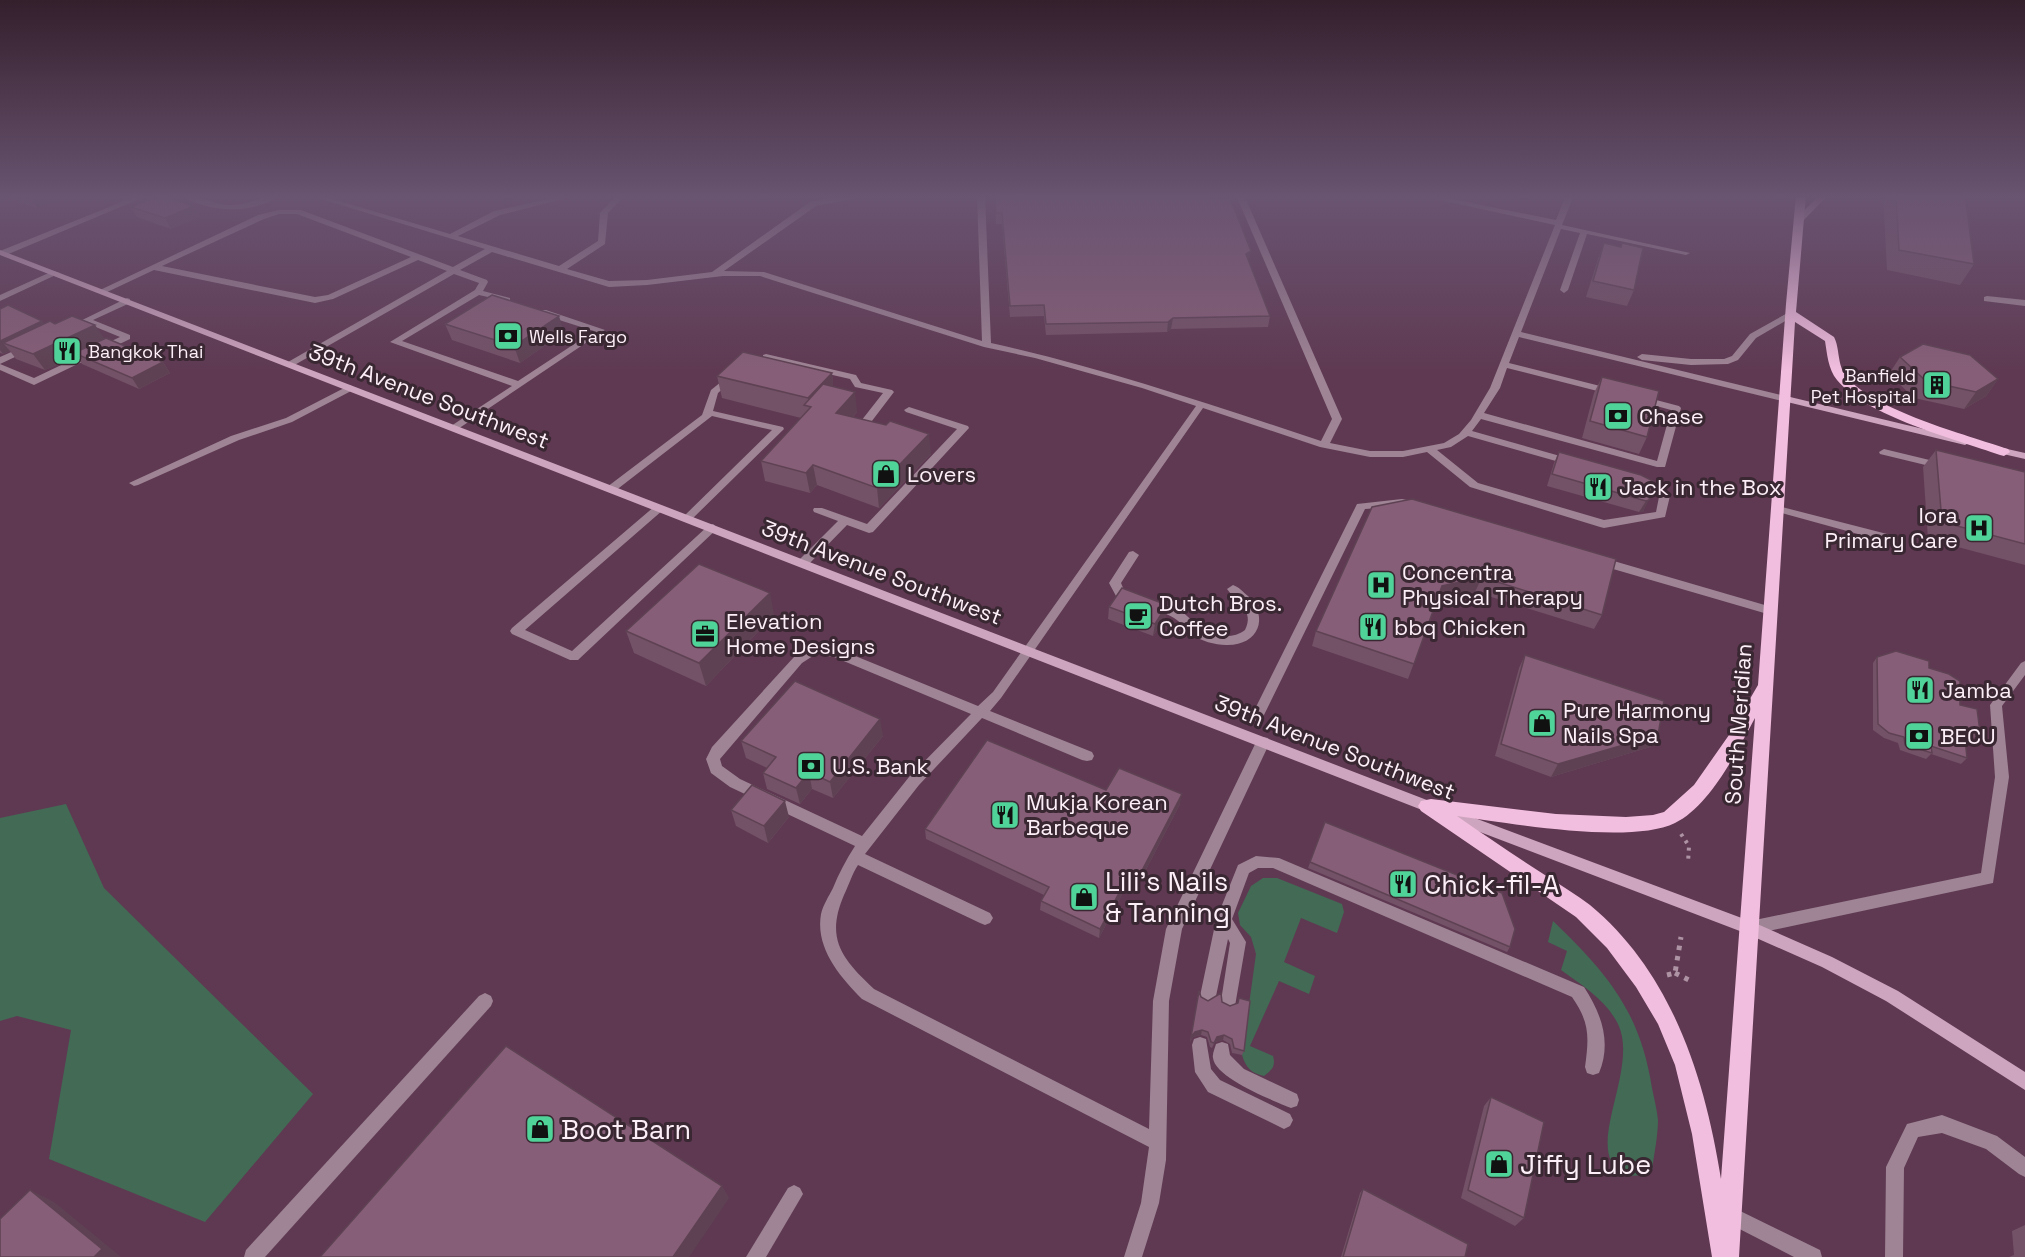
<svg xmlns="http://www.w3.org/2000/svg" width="2025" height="1257" viewBox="0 0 2025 1257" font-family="'Space Grotesk',sans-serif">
	<rect width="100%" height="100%" fill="#5f3952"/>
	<!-- green -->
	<g fill="#426a55">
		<path d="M66,804L104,888L313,1094L205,1222L49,1159L71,1030L17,1016L0,1021V818Z"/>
		<path d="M1263,878H1277L1342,904L1344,912L1337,933L1301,918L1284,962L1315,976L1309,994L1279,981L1250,1046L1273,1056C1276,1066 1272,1070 1264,1076C1251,1073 1246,1068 1242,1055L1256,954L1251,937L1240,925L1238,913L1251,886Z"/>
		<path d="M1553,921C1607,973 1640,1011 1652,1088C1654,1098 1657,1110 1658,1120C1658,1136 1654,1154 1652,1171L1645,1175L1628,1176C1622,1171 1613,1167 1611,1161C1596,1129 1637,1064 1618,1024C1606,1000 1582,985 1561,970L1567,951L1548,942Z"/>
	</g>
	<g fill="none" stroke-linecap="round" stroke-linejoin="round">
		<!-- path-far1 -->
		<path stroke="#ae93a4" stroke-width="4" stroke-dasharray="3 5" stroke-linecap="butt" d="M1681,834L1689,846L1688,863"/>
		<!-- path -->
		<g stroke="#ae93a4" stroke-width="5" stroke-dasharray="4.5 6" stroke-linecap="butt">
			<path d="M1675,973L1691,981"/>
			<path d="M1667,975L1675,973L1681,937"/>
		</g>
		<!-- lane -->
		<g fill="#9e8494" fill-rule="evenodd">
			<path d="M139,195H149L6,255L0,254V251Z"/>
			<path d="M180,195C198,194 213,205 231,205C249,206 263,194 281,195C253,215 208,213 180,195Z"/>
			<path d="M308,195H319L450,234L494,211L566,195H579L500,215L458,236L559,266L598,241L600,213L617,195H625L608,213L605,244L567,269L609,281L647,280L712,272L810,202C851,191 895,195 938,195L934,197L857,198L816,206L724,271L764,272L982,341L977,195H985L991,343C1104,368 1212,405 1321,441L1332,419L1236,195H1244L1342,419L1330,443L1370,451H1403L1444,443L1459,434L1471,420L1490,388L1555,225L1417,195H1431L1556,220L1566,195H1574L1562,225L1690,253L1686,255L1587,234L1568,290L1564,293L1560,290L1580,233L1561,229L1521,332L1789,397L1791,399L1786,402L1519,337L1509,363L1616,390L1618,392L1613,395L1507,368L1500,388L1484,413L1657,461L1671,410L1638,401L1636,399L1641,396L1679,406L1681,408L1665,467H1657L1481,419L1472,431L1574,460L1575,462L1570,465L1468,436L1451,447L1437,450L1478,483L1604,520L1656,512L1659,497L1635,484L1634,482L1635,480H1643L1670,496L1665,517L1604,528L1600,527L1470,487L1427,452L1403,457H1370L1320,447L1203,408L1001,698L990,711L1092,752L1094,756L1092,760L1087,761L1082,760L982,718L919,785L865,854L990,913L993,918L990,923L985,925L980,923L858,865C852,874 849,885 844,895C825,939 842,959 874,989L1149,1129L1153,1001L1166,929L1258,738L1263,737L1268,738L1270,742L1182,929L1169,1001L1166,1160L1159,1203L1142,1257H1124L1141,1203L1149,1147L862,999C840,977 815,948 821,914C823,905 829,896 833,888C839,873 846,860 855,846L730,787L711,773L706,759L712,747L794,657C811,644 824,644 843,651L978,706L993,692L1196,406L1142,388L1035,358L984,347L760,276H723L647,285L609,287L492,252L460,270L487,280L488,282L483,291L510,298V302L479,295L402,341L518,381L594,331L540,314V310H546L605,330L455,431L450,428L451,426L512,386L390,342L475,290L479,283L454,274L291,367L286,364L288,362L447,271L418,260L333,299L315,303L154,270L105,293L98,291L258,215L279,210H301L453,267L485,249ZM279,214H297L411,257L328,295L315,297L162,266L264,219ZM816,654L834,657L971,714L909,777L862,836L740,779L722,766L720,759L802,663Z"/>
			<path d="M1987,296L2025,300V306L1984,301V297Z"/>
			<path d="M127,298L130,299V303L93,320L130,335V339L34,385L0,370V364L34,378L120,337L86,323L72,330L68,327Z"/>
			<path d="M1791,311L1795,314L1794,316L1756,338L1738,360L1728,364L1691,365L1642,360L1637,357L1642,354L1691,359H1724L1732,356L1750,334Z"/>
			<path d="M27,345L30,346V350L0,364V357Z"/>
			<path d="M766,354L856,375L861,383L892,390L894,392L862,434H854V430L883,393L855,387L850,379L763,359V355Z"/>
			<path d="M732,373L737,376L718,393L713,411L783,427L784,429L691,520H683L682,518L772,430L712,416L615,491H607L606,489L607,487L702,415L711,390Z"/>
			<path d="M350,385L355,388L353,390L292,422L239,440L138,485L134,486L129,483L231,436L286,418Z"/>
			<path d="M909,407L968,426L969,428L873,532L869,533L847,525L807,566H799L797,563L799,560L838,521L814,512L813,510L814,508H822L867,524L957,429L906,412L904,410Z"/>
			<path d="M1884,449L1946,464L1947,466L1942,469L1880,454L1879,452Z"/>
			<path d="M1402,499L1412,501L1413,503L1408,506L1365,509L1263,717L1262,721H1252L1251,717L1357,504Z"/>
			<path d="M659,505L663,506L664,508L663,510L525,630L572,651L709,525L713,524L718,528L578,660H570L512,634L510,631L512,628L655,506Z"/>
			<path d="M1778,506L1891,535L1893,538L1887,542L1774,511L1773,509Z"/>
			<path d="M1133,551L1139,555L1121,583L1124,590L1137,595L1139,598L1137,601L1133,602L1116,596L1109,583L1129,552Z"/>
			<path d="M1600,557L1775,608L1777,611L1771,615L1596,564L1594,561Z"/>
			<path d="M1233,585C1239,587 1243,592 1248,596C1270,618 1258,646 1226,645C1215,645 1201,641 1191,634C1185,629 1181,622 1174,618C1166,613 1157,611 1148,608L1146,605L1152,601C1161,603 1171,606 1179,610C1186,614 1191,620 1197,625C1210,636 1231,641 1245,630C1255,611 1237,603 1227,589Z"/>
			<path d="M2025,661V675L2002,706L2009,777L1993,883L1750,935L1745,933L1742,928L1745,923L1750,921L1981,873L1995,777L1990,705L2021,663Z"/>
			<path d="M1256,856L1279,858L1584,987C1601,1013 1612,1042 1599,1073L1593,1075L1587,1073L1585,1067C1589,1037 1590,1023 1572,997L1273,868H1258L1249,873L1232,919L1246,942L1235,1006L1229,1009L1223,1006L1221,1001L1230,943L1228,939L1216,996L1214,1001L1208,1004L1202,1001L1200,996L1216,920L1238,865Z"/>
			<path d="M485,993L491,996L493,1001L491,1006L265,1257H244L246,1250L479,996Z"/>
			<path d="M1200,1037L1206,1039L1211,1069L1220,1080L1290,1114L1293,1120L1290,1126L1284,1129L1278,1126L1208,1092L1195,1072L1192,1045L1194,1039Z"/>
			<path d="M1222,1042L1228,1044L1230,1055L1244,1069L1297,1094L1299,1100L1297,1106L1291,1108C1274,1101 1215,1078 1213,1058C1212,1054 1215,1048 1216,1044Z"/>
			<path d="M1942,1115L1997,1136L2025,1157V1177L2019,1174L1986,1149L1942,1133L1918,1137L1904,1168L1903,1257H1885L1886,1167L1907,1124Z"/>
			<path d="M794,1185L800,1188L803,1194L766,1257H746L788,1188Z"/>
			<path d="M1730,1206L1820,1250L1822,1257H1794L1724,1221L1721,1215L1724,1209Z"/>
		</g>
		<!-- street -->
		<path fill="#9e8494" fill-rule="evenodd" d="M53,271L60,273L0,301V295Z"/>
		<!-- secondary -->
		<g fill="#cea5be" fill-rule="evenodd">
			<path d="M1820,195H1828L1802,222H1796V218Z"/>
			<path d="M0,250L1432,802L1755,923L1832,957L1898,991L2025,1072V1090L1886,1001L1822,967L1745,933L1422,810L0,255Z"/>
			<path d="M1786,396L1965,439L1970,442L1965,445L1783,401V397Z"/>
			<path d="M1994,446L2025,453V459L1990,451V447Z"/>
		</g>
		<!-- primary -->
		<path fill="#f2bedf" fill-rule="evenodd" d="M1796,195H1806L1796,312L1834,337C1840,348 1837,365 1846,376C1872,410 1967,435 2008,449L2010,452L2004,456L2000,455C1955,439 1866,416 1837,380C1828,369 1827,353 1825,341L1795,322L1739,1257H1712L1692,1134L1675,1065L1658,1024L1636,987L1607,948L1576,917L1421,811L1418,806L1421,801L1431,799L1556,814L1626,817L1653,815L1664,812L1694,785L1729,735L1758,685L1786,304ZM1755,718L1721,1179C1705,1078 1672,973 1590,905C1577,895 1562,886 1548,877C1517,857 1487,837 1457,816C1508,823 1630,845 1675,823C1710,806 1737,751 1755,718Z"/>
	</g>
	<!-- wall -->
	<g fill="#735166">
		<path d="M0,195H66L67,196L37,208Z"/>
		<path d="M995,195L1211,198L1249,261L1270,316L1268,327L1171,329L1167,332L1046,335L1044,316L1010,317L1002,224H996Z"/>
		<path d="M1883,195H1965L1974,264L1960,285L1887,270Z"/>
		<path d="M194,206L200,216L171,229L137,217L131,207Z"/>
		<path d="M1604,243L1634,290L1627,306L1586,297L1598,259Z"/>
		<path d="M0,309L42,321L44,324H55L105,339L163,362L170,373L139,389L82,364L76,356L45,370L16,359L10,351L3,354L0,353Z"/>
		<path d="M445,324L564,332L520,363L452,340Z"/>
		<path d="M1900,357L1998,379L1986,396L1964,409L1914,398L1889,374Z"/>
		<path d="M832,373L833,387L857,412L853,417L931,454L879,508L817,485L810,493L765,481L761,461L801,418L722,398L717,376Z"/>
		<path d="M1602,377L1647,437L1639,454L1582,438L1594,393Z"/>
		<path d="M1936,450L2025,472V565L1928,539L1923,467Z"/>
		<path d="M1559,452L1653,481L1643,512H1639L1547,486L1554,463Z"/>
		<path d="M1372,507L1602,615L1594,629L1475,592L1437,601L1408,679L1312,646L1316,631Z"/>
		<path d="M1167,605L1166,616L1153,636L1108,619L1109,607Z"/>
		<path d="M774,615L706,686L634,653L626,631Z"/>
		<path d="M1525,655L1658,735L1650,747L1551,777L1495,756L1519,668Z"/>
		<path d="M1877,657L1929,668L1960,705L1980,732L1974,738L1964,735L1967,758L1961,764L1931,754L1926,759L1900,750L1898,743L1884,738L1873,730V663Z"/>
		<path d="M883,736L833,798L812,789L800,804L767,789L763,773L767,768L746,758L741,741Z"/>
		<path d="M1106,790L1180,804L1137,887L1128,883L1099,938L1040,910L1041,901L1044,895L926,839L925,829Z"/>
		<path d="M731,810L789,817L768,843L736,826Z"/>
		<path d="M1325,822L1510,947L1507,952L1308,868Z"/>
		<path d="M1199,991L1201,997L1208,1001L1222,1002L1244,1051L1242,1055L1232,1053L1230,1044L1223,1040L1215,1042L1212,1048L1210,1047L1207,1037L1201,1035L1193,1037L1190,1042Z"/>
		<path d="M1491,1097L1524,1218L1515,1226L1461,1198L1484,1106Z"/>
		<path d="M1363,1189L1465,1257H1341L1360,1193Z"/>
		<path d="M2025,1225V1257H2009L2014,1255L2012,1231Z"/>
	</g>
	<!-- shaded-wall -->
	<g fill="#5e4253">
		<path d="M29,195H66L67,196L37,208Z"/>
		<path d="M194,206L200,216L171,229L165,218Z"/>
		<path d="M1251,251L1249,262L1246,254Z"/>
		<path d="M559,316L564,332L520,363L514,346Z"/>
		<path d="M1173,318L1171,329L1167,332L1168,322Z"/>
		<path d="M42,321L49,332L3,343L10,351L3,354L0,350V341Z"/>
		<path d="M95,325L106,341L74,353L76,356L45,370L33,354Z"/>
		<path d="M163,362L170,373L139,389L132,378Z"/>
		<path d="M832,373L834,394L811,407L809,406L808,398Z"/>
		<path d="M1998,379L1986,396L1964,409L1976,392Z"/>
		<path d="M855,392L857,412L839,433L836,413Z"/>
		<path d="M929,434L931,454L879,508L877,488Z"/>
		<path d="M813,465L817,485L810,493L806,473Z"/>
		<path d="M1649,500L1643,512H1639L1646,501Z"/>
		<path d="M1482,577L1475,592L1436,601L1442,586Z"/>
		<path d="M770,593L774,615L706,686L699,663Z"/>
		<path d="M1167,605L1166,616L1153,636L1155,624Z"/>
		<path d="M880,719L883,736L833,798L830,782Z"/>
		<path d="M1658,735L1650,747L1551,777L1558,764Z"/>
		<path d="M809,772L812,789L800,804L796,788Z"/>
		<path d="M1182,794L1180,804L1137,887L1138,878Z"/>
		<path d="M785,801L789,817L768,843L764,826Z"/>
		<path d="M1129,874L1128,883L1099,938L1100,929Z"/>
		<path d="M1202,1030L1201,1035L1193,1037L1190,1042L1191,1037L1195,1032Z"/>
		<path d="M1224,1035L1223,1040L1215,1042L1212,1048L1217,1037Z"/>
		<path d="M722,1186L729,1198L689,1257H673Z"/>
		<path d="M30,1190L54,1202L121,1257H94Z"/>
	</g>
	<!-- building -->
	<g fill="#865e77" stroke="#5e4253" stroke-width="1.5">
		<path d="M161,195L194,206L165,218L131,207Z"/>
		<path d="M995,195H1209L1211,198H1230L1251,251L1246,254L1270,316L1173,318L1168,322L1046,324L1044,305L1010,306L1002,213H996Z"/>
		<path d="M1896,195H1965L1974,264L1899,250Z"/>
		<path d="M1604,243L1621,247L1622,243L1643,248L1634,290L1593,281Z"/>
		<path d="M492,295L559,316L514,346L445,324Z"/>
		<path d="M8,305L42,321L0,341V309Z"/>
		<path d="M72,316L95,325L33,354L3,343L50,321L55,324Z"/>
		<path d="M106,338L163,362L132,378L74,353Z"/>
		<path d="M1923,344L1970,355L1998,379L1976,392L1926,381L1900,357Z"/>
		<path d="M743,352L832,373L808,398L717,376Z"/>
		<path d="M1602,377L1659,391L1647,437L1590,421Z"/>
		<path d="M823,384L855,392L836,413L886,425L890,421L929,434L877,488L813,465L806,473L761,461L811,407L804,405Z"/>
		<path d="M1936,450L2025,472V544L1942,522Z"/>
		<path d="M1559,452L1641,475L1653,481L1649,500L1646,501L1552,474Z"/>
		<path d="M1412,499L1616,559L1602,615L1482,577L1442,586L1414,664L1316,631L1372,507Z"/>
		<path d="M699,564L770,593L699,663L626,631Z"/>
		<path d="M1122,588L1167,605L1155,624L1109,607Z"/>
		<path d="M1896,651L1929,661V668L1949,674L1960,681V705L1977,709L1980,732L1964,728L1967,758L1931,746L1932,753L1905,745L1904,737L1889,733L1878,724L1877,657Z"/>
		<path d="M1525,655L1664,701L1658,735L1558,764L1501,744Z"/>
		<path d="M795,681L880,719L830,782L809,772L796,788L763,773L776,757L741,741Z"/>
		<path d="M987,740L1106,790L1119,768L1182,794L1138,878L1129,874L1100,929L1041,901L1049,887L925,829Z"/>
		<path d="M752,785L785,801L764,826L731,810Z"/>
		<path d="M1325,822L1502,893L1515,929L1510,947L1310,862Z"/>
		<path d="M1199,991L1201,997L1208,1001L1221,993L1222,1002L1230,1006L1238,1003L1239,998L1250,1001L1244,1051L1234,1048L1232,1039L1224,1035L1217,1037L1214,1043L1211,1042L1208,1032L1202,1030L1195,1032L1191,1037Z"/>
		<path d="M506,1046L722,1186L673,1257H320Z"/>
		<path d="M1491,1097L1544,1122L1524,1218L1468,1190Z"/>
		<path d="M1363,1189L1468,1244L1465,1257H1343Z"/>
		<path d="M30,1190L102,1249L94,1257H0V1219Z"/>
	</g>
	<!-- sky -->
	<linearGradient id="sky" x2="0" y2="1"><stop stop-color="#341f2d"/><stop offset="0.53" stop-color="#695471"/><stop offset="1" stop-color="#695471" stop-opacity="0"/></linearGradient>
	<rect width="2025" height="371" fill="url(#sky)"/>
	<!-- icons -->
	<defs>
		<g id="bank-square" transform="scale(1.5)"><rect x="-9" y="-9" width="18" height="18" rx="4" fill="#50d398" stroke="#392732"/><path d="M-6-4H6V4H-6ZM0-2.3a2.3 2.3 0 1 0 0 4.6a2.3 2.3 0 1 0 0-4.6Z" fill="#111"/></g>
		<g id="restaurant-square" transform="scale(1.5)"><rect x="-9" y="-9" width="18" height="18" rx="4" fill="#50d398" stroke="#392732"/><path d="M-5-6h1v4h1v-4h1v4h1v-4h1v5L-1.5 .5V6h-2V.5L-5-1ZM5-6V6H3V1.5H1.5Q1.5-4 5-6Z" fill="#111"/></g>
		<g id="building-square" transform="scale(1.5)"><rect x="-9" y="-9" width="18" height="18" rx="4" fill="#50d398" stroke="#392732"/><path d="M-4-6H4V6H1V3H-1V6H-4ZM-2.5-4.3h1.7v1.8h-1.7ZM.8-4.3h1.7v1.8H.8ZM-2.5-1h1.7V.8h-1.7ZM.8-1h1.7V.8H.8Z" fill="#111"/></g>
		<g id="shop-square" transform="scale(1.5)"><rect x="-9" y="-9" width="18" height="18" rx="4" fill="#50d398" stroke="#392732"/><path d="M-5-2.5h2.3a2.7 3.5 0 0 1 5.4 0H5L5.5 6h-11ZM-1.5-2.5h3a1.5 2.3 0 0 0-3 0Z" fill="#111"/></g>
		<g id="hospital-square" transform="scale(1.5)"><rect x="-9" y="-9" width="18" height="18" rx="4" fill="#50d398" stroke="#392732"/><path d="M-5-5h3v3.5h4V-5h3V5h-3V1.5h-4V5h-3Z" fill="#111"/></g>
		<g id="cafe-square" transform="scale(1.5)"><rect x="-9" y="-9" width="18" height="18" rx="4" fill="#50d398" stroke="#392732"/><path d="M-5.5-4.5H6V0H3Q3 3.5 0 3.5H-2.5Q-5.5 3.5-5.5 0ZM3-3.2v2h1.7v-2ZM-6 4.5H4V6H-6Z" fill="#111"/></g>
		<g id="office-square" transform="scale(1.5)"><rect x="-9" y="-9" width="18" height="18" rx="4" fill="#50d398" stroke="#392732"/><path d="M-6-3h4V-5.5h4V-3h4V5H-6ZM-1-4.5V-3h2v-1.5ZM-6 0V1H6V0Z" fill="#111"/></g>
	</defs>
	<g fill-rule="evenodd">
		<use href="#bank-square" x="508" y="336"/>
		<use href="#restaurant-square" x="67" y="351"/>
		<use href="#building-square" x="1937" y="385"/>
		<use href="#bank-square" x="1618" y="416"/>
		<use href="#shop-square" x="886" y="474"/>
		<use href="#restaurant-square" x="1598" y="487"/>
		<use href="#hospital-square" x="1979" y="528"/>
		<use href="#hospital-square" x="1381" y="585"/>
		<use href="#cafe-square" x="1138" y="616"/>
		<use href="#restaurant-square" x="1373" y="627"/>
		<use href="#office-square" x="705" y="634"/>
		<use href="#restaurant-square" x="1920" y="690"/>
		<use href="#shop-square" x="1542" y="723"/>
		<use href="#bank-square" x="1919" y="736"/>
		<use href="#bank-square" x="811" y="766"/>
		<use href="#restaurant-square" x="1005" y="815"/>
		<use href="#restaurant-square" x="1403" y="884"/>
		<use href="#shop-square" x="1084" y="897"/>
		<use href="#shop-square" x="540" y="1129"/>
		<use href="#shop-square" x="1499" y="1164"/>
	</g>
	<g text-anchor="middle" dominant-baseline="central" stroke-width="6" stroke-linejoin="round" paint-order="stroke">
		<!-- far-poi labels -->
		<g font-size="18" fill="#fdeff7" stroke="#392732" text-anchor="start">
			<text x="529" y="336">Wells Fargo</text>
			<text x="88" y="351">Bangkok Thai</text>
			<text x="1916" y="375" text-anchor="end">Banfield<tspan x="1916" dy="21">Pet Hospital</tspan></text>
		</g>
		<!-- street labels -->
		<g font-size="22" fill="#fdeff7" stroke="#392732">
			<text transform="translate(429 396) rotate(21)">39th Avenue Southwest</text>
			<text transform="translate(882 572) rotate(21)">39th Avenue Southwest</text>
			<text transform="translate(1738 724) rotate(-86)">South Meridian</text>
			<text transform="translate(1335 747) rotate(21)">39th Avenue Southwest</text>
		</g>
		<!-- poi labels -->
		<g font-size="22" fill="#fdeff7" stroke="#392732" text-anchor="start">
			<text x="1639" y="416">Chase</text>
			<text x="907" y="474">Lovers</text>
			<text x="1619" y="487">Jack in the Box</text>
			<text x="1958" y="515" text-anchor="end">Iora<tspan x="1958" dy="25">Primary Care</tspan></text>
			<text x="1402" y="572">Concentra<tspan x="1402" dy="25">Physical Therapy</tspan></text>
			<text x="1159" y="603">Dutch Bros.<tspan x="1159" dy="25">Coffee</tspan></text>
			<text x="726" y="621">Elevation<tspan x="726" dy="25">Home Designs</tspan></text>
			<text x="1394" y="627">bbq Chicken</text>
			<text x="1941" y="690">Jamba</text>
			<text x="1563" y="710">Pure Harmony<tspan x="1563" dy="25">Nails Spa</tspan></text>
			<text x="1940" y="736">BECU</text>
			<text x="832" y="766">U.S. Bank</text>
			<text x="1026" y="802">Mukja Korean<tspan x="1026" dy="25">Barbeque</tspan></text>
		</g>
		<!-- near-poi labels -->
		<g font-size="27" fill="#fdeff7" stroke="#392732" text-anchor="start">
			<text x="1105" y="881">Lili's Nails<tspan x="1105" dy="31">&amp; Tanning</tspan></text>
			<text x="1424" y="884">Chick-fil-A</text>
			<text x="561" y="1129">Boot Barn</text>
			<text x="1520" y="1164">Jiffy Lube</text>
		</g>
	</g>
</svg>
